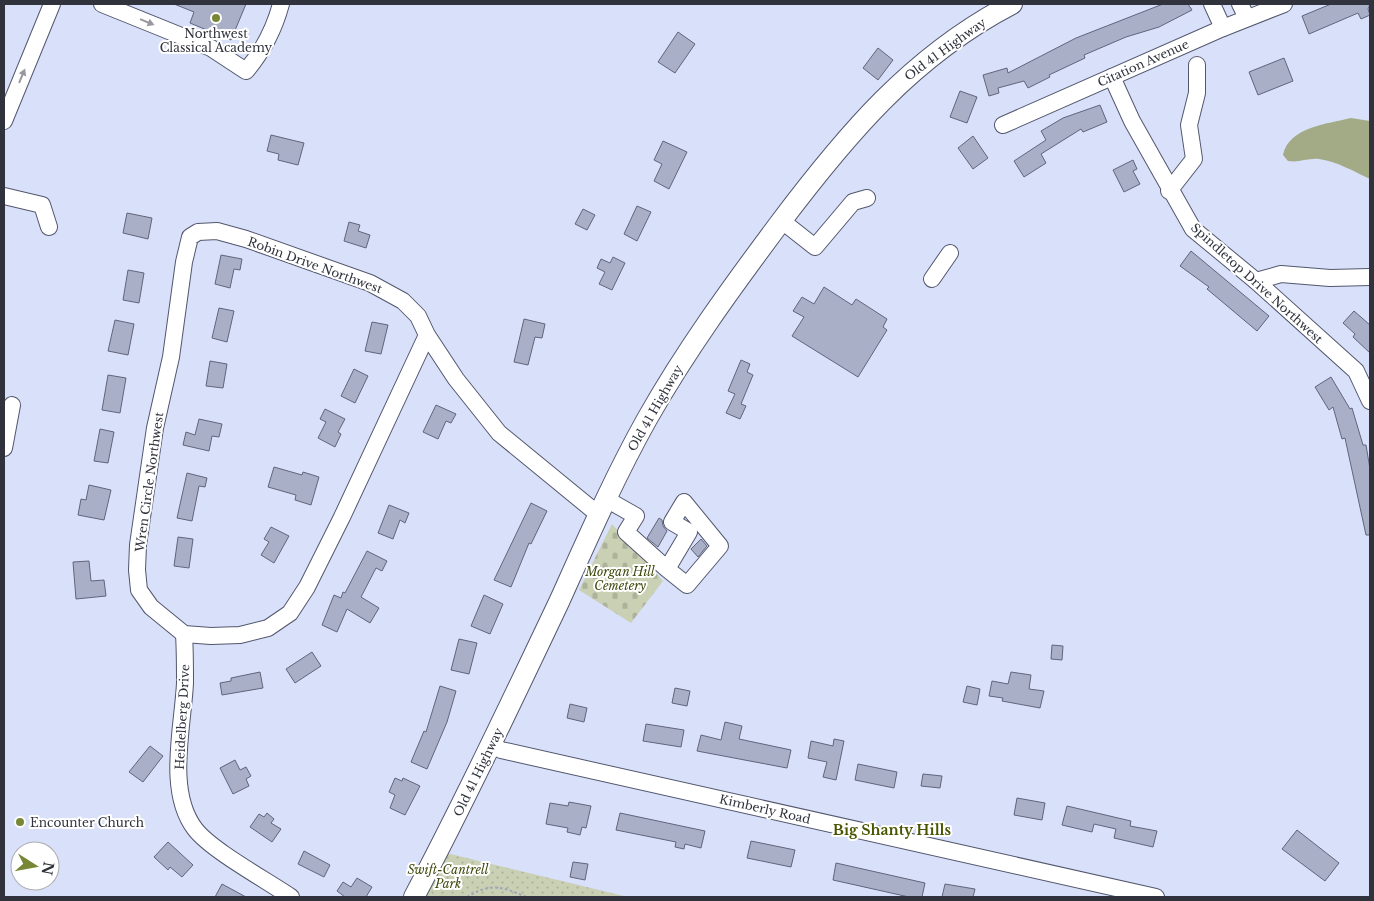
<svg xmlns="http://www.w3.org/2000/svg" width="1374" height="901" viewBox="0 0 1374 901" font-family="'Libre Baskerville',serif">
	<defs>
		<pattern id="cemetery-stones" width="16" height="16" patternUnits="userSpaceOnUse" patternTransform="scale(1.25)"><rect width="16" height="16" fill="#c9d0b3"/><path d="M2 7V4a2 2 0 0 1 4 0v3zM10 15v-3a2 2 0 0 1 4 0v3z" fill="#adb39b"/></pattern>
		<pattern id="park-dots" width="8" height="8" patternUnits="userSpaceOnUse" patternTransform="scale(1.25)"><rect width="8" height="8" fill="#c9d0b3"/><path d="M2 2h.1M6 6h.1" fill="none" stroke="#adb39b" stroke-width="1.8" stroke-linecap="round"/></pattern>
	</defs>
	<rect width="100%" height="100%" fill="#d9e0fa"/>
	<!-- cemetery -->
	<path fill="url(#cemetery-stones)" d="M612,524L663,581L631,623L579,590Z"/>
	<!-- park -->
	<path fill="url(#park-dots)" d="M438,851L628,897H413Z"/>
	<!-- water -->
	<path fill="#a2ab86" d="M1351,118L1370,121V179C1355,172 1336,161 1319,159C1307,158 1299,163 1288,161L1283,155C1289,127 1327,124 1351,118Z"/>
	<!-- building -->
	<g fill="#a9afc7" stroke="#60657c">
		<path d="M174,4H246L231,40L190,23L194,12Z"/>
		<path d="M1163,4H1188L1192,10L1159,27L1126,37L1084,55L1085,58L1049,75L1050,77L1028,88L1024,81L998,88L999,93L989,96L983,75L1007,68L1008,73L1076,38Z"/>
		<path d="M1331,4H1370L1368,9L1370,15L1361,19L1358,13L1309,34L1302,16Z"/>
		<path d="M678,32L695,44L675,73L658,62Z"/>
		<path d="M878,48L893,60L878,80L863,68Z"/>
		<path d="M1284,58L1293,81L1258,95L1249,72Z"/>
		<path d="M960,91L977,97L967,123L950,117Z"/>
		<path d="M1100,105L1107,122L1083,132L1081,129L1041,154L1046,163L1024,177L1014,161L1046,140L1041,131L1063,118Z"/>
		<path d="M271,135L304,143L298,165L278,160L279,154L267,151Z"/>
		<path d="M973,136L988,158L973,169L958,148Z"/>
		<path d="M663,141L687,152L669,189L654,181L662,164L654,160Z"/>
		<path d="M1133,160L1137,169L1133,171L1140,184L1124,192L1113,170Z"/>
		<path d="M637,206L651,212L637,241L624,234Z"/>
		<path d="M583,209L595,215L587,230L575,224Z"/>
		<path d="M127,213L152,218L148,239L123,233Z"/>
		<path d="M349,222L360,225L358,231L370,235L366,248L344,241Z"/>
		<path d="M1191,251L1269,316L1257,331L1207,289L1209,287L1180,266Z"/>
		<path d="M221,255L242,259L240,270L234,269L230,288L215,284Z"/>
		<path d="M613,257L625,263L612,290L599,284L605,272L597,268L601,259L610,263Z"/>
		<path d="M128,270L144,273L139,303L123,300Z"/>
		<path d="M824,287L852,305L856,299L887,319L883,327L887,330L858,377L792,336L804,317L793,311L802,297L814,304Z"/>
		<path d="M219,308L234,311L227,342L212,338Z"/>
		<path d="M1354,311L1370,325V353L1353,337L1355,334L1343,323Z"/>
		<path d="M524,319L545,324L542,338L535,337L528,365L514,362Z"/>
		<path d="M115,320L134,324L128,355L108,351Z"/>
		<path d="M372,322L388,325L381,354L365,351Z"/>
		<path d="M741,360L750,364L747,372L753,375L741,404L746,406L740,419L726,413L735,394L728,391Z"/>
		<path d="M210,361L227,364L223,388L206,386Z"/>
		<path d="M354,369L368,376L355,403L341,396Z"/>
		<path d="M108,375L126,378L120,413L102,410Z"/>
		<path d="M1331,377L1350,409L1352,408L1363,445H1366L1370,469V535H1366L1345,438L1342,439L1333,407L1329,410L1315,387Z"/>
		<path d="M436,405L456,414L451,423L446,421L438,439L423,432Z"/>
		<path d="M325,409L345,419L338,432L341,434L335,447L318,438L326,422L320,419Z"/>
		<path d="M199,419L222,424L219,437L212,436L209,451L183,445L186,432L195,435Z"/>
		<path d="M100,429L114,432L108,463L94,461Z"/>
		<path d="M274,467L302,475L303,472L319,477L311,505L295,500L296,495L268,487Z"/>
		<path d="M187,473L207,478L205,487L199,486L192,521L177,518Z"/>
		<path d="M89,485L111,490L104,520L78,515L81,499L86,500Z"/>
		<path d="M531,503L547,511L531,544L529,543L511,587L494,580Z"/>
		<path d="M389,505L409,513L405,523L400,520L393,539L378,533Z"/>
		<path d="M659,518L662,520L663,526L667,531L658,547L647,538Z"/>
		<path d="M271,527L289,536L274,563L261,555L269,542L264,539Z"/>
		<path d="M178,537L193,539L189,568L174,566Z"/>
		<path d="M701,539L707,546L698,557L691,549Z"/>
		<path d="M367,551L387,561L382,571L376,568L361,597L379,608L370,623L347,609L337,632L322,625L334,595L341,598L343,592L345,593Z"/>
		<path d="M89,561L91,581L104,580L106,596L76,599L73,562Z"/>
		<path d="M484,595L503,604L490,634L471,626Z"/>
		<path d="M459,639L477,643L469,674L451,670Z"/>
		<path d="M1052,645L1063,646L1062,660L1051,659Z"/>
		<path d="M312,652L321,666L295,683L286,669Z"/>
		<path d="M260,672L263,688L222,695L220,683L231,681V678Z"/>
		<path d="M1011,672L1031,675L1029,689L1044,691L1040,708L1002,701L1003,698L989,696L992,681L1008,684Z"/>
		<path d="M440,686L456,691L447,722L427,769L411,762L424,731L426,732Z"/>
		<path d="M967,686L980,689L977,705L963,702Z"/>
		<path d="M675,688L690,691L687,706L672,703Z"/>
		<path d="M570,704L587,708L584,722L567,718Z"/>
		<path d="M725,722L742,726L739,739L791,750L787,768L697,751L701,735L721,740Z"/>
		<path d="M646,724L684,730L681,747L643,741Z"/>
		<path d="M834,739L844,741L836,780L823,777L827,762L808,758L811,741L833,746Z"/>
		<path d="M150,746L163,756L143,782L129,772Z"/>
		<path d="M235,760L240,770L246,767L251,776L246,779L249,786L233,794L220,768Z"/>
		<path d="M858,764L897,772L894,788L855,780Z"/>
		<path d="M923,774L942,776L940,788L921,786Z"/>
		<path d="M395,778L402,781L403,778L420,786L405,815L390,808L395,795L389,792Z"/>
		<path d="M1017,798L1045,803L1042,820L1014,815Z"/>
		<path d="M569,802L591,806L586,828L582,827L580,835L567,832L568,828L546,824L550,803L568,806Z"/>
		<path d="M1067,806L1131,821L1130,826L1157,831L1153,847L1114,838L1116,829L1094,824L1092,832L1062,825Z"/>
		<path d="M267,813L274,819L271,823L281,829L272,842L250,827L259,814L264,817Z"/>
		<path d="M620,813L705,831L701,848L685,844L684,849L675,847L676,842L616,830Z"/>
		<path d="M1297,830L1339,863L1325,881L1282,849Z"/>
		<path d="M751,841L795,850L791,867L747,858Z"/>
		<path d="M168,842L193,865L182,877L170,867L168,870L154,857Z"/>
		<path d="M304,851L330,865L324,877L298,864Z"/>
		<path d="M573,862L588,864L585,880L570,877Z"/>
		<path d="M836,863L925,883L922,897H909L833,880Z"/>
		<path d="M357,878L372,887L366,897H345L337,891L343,882L351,887Z"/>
		<path d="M222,884L246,897H215Z"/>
		<path d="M945,884L975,889L973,897H942Z"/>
	</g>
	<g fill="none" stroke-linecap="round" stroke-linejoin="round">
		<!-- minor casing -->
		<g stroke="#52576d" stroke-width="18">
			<g id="minor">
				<path d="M102,4L211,48L246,71C263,51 274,30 281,4"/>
				<path d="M1212,4L1223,28"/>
				<path d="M1240,4L1247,18"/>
				<path d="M1112,77L1132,121L1193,229L1256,281L1356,371L1370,401"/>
				<path d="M4,121L52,4"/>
				<path d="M1003,125L1223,28L1284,4"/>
				<path d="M1169,191L1194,159L1189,125L1197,93V65"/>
				<path d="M4,196L42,205L49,227"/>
				<path d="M782,221L815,247L853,202L867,198"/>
				<path d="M932,279L950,253"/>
				<path d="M1256,281L1281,274L1330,278L1370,277"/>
				<path d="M427,335L342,517L307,587L290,613L268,628L240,635L211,636L184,634L151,607L139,590L137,570L138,545L155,428L171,357L184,262L190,237L198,232L217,231L246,239L370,283L403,301L418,316L427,335L456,379L499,433L599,515"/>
				<path d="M4,448L12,405"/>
				<path d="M606,499L636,516L626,532L667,569L689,532L672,522L684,502L720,546L687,585L667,569"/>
				<path d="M184,634C185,650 185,667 185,683C183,727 166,791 195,829C211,850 266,880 291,897"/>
				<path d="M492,745L501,750L1156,897"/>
			</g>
		</g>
		<!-- major casing -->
		<g stroke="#52576d" stroke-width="22">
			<path id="major" d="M414,897C465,800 512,701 559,602C587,540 614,478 647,419C686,350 732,287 779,224C846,135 912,56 1012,4"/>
		</g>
		<!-- path -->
		<path stroke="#9ea4b8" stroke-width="2" stroke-dasharray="2.5 2.5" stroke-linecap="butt" d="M467,897C490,883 502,886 526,897"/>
		<!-- minor -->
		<use href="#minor" stroke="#fff" stroke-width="16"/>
		<!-- major -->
		<use href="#major" stroke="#fff" stroke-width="20"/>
	</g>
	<!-- one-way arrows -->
	<defs><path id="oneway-solid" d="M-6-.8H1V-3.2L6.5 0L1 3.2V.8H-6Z" transform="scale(1.25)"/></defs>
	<g fill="#98989e">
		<use href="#oneway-solid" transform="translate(147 22) rotate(22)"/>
		<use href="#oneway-solid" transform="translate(22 76) rotate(-67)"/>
	</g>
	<!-- markers -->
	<g fill="#788736" stroke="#fff" stroke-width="2">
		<circle cx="216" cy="18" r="5"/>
		<circle cx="20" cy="822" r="5"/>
	</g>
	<g text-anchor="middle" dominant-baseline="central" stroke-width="4" stroke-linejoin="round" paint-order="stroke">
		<!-- poi labels -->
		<g font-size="12" fill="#30323c" stroke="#fff">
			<text x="216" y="33">Northwest<tspan x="216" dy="14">Classical Academy</tspan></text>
			<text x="30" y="822" text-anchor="start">Encounter Church</text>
		</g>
		<!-- street labels -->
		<g font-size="12" fill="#30323c" stroke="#fff">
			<text transform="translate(945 49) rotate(-36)">Old 41 Highway</text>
			<text transform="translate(1143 63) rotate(-24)">Citation Avenue</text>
			<text transform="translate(315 265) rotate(20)">Robin Drive Northwest</text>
			<text transform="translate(1257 283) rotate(42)">Spindletop Drive Northwest</text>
			<text transform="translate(655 408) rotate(-60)">Old 41 Highway</text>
			<text transform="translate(149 482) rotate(-82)">Wren Circle Northwest</text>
			<text transform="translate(182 717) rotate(-87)">Heidelberg Drive</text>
			<text transform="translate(478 772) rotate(-64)">Old 41 Highway</text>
			<text transform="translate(765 809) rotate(13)">Kimberly Road</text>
		</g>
		<!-- park labels -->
		<g font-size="12" font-style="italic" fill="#3e480a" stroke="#fff">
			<text x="620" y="571">Morgan Hill<tspan x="620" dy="14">Cemetery</tspan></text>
			<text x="448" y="869">Swift-Cantrell<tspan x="448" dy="14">Park</tspan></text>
		</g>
		<!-- neighbourhood labels -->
		<g font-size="14" font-weight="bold" fill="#495500" stroke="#fff">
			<text x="892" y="830">Big Shanty Hills</text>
		</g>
	</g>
	<!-- border -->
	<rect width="1374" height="901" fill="none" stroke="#30323c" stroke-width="10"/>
	<!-- north arrow -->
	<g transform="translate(35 866) rotate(101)"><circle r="24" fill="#ffffff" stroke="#acadb1"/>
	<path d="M0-4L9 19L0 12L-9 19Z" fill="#788736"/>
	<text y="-8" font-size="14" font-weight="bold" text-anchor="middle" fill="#30323c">N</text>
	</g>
</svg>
